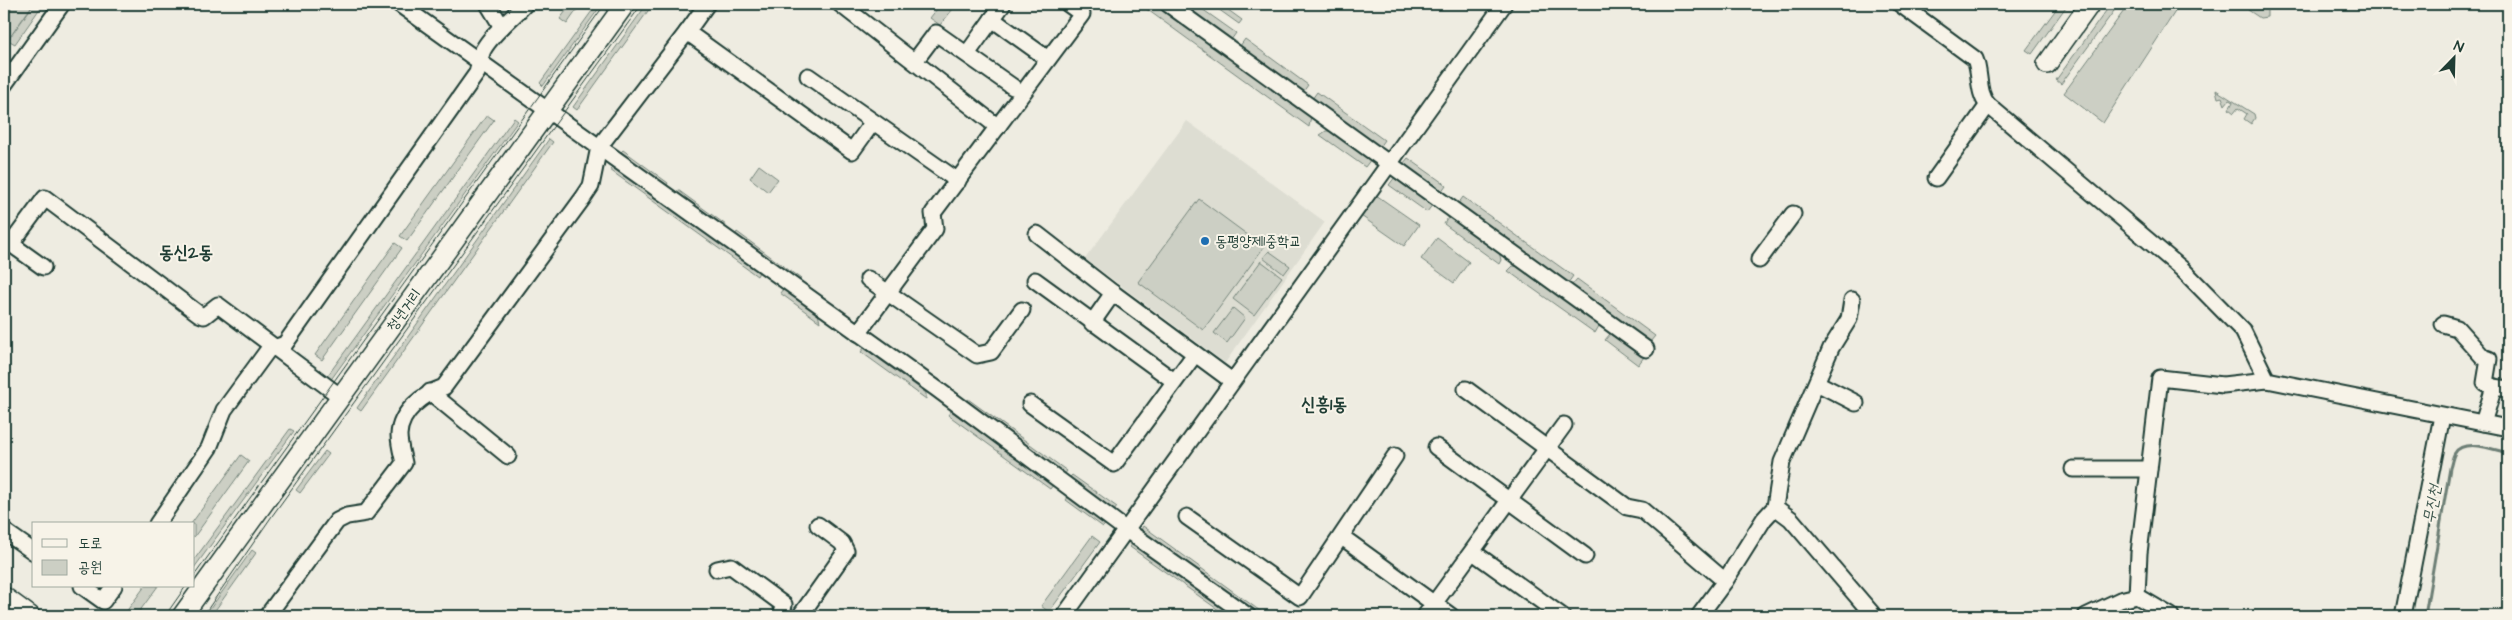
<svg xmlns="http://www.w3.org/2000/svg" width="2512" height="620" viewBox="0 0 2512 620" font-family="'Architects Daughter','Poor Story',sans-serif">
	<rect width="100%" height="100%" fill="#eeece1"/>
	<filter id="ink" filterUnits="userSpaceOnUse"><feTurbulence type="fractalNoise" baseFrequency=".02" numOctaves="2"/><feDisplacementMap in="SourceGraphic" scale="10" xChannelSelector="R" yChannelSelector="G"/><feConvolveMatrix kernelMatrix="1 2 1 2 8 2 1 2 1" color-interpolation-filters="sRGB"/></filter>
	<g filter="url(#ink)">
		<!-- built -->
		<path fill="#ddddd2" d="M1187,121L1325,222L1225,363L1085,259Z"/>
		<!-- green -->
		<g fill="#cccfc4" stroke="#76867c">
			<path d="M14,4H33L8,40L4,37V18Z"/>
			<path d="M34,4H43L15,44L8,40Z"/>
			<path d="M571,4H581L567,24L560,19Z"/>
			<path d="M597,4H602L543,86L540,83Z"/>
			<path d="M647,4H653L577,110L573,107Z"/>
			<path d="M941,4H957L940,25L930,18Z"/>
			<path d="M1150,4H1155L1311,116L1309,127L1145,8Z"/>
			<path d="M1181,4H1195L1236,33L1231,40Z"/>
			<path d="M1211,4H1220L1242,20L1239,24Z"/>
			<path d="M2060,4H2068L2032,54L2026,50Z"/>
			<path d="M2111,4H2119L2061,84L2056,80Z"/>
			<path d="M2129,4H2180L2103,123L2064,93Z"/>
			<path d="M2252,4H2267V17L2260,18L2248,10Z"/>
			<path d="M1245,39L1308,85L1303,92L1240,46Z"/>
			<path d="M2216,90L2254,114L2255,118L2251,124L2244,119L2247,114L2238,108L2234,113L2229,109L2233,102L2229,100L2225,105L2222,97L2218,98Z"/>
			<path d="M1317,92L1384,140L1379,147L1312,99Z"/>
			<path d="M487,115L494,120L407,241L400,236Z"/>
			<path d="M514,118L518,121L327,385L323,382Z"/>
			<path d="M1326,131H1331L1371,159L1365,167L1320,135Z"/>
			<path d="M549,139L553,142L361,411L357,408Z"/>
			<path d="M623,150L668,183L667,185H663L620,153Z"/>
			<path d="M1408,158L1446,185L1441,192L1403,164Z"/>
			<path d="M759,165L778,179L768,192L750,178Z"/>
			<path d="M613,166L759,272L757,276L610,170Z"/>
			<path d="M1395,177L1433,204L1427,212L1389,185Z"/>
			<path d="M678,190L726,225L725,227L676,194Z"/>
			<path d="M1376,195L1419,225L1404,246L1361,216Z"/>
			<path d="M1463,197L1573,276L1568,283L1458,204Z"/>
			<path d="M1199,199L1264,247L1203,330L1138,282Z"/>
			<path d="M1449,216L1499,252L1501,260L1499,264L1444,224Z"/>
			<path d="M737,232L801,279L797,280L735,236Z"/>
			<path d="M1437,238L1469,262L1454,283L1421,259Z"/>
			<path d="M395,243L402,248L322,360L315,355Z"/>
			<path d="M1269,251L1290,266L1284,274L1263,258Z"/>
			<path d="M1261,261L1282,277L1254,315L1233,299Z"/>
			<path d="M1513,266L1520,267L1598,323L1599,326L1595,333L1508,271Z"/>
			<path d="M1577,279L1655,336L1650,342L1571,286Z"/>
			<path d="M783,289L818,314L820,322L780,293Z"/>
			<path d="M1233,308L1245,318L1227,343L1214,333Z"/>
			<path d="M1610,334L1644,357L1638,365L1605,340Z"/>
			<path d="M864,348L926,393V399L861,352Z"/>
			<path d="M968,399L1067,471L1064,475L965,403Z"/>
			<path d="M951,411L1053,485L1050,489L948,415Z"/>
			<path d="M290,429L294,431L194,568V560Z"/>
			<path d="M325,451L329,454L300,493L296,490Z"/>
			<path d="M241,455L249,461L194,537V524H191Z"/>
			<path d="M1072,475L1117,507L1114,511L1069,478Z"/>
			<path d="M1069,496L1106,523L1103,527L1066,500Z"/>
			<path d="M1143,526L1267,616H1260L1141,530Z"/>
			<path d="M1092,536L1100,542L1049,612L1041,606Z"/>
			<path d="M1133,543L1235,616H1227L1130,547Z"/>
			<path d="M252,550L256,553L211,616H205Z"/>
			<path d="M145,586H158L136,616H123Z"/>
		</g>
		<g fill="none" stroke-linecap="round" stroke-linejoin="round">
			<!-- stream -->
			<path stroke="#6c7e74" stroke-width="3" d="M2425,616L2450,468C2452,463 2452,457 2455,453C2464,438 2495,450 2508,453"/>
			<!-- minor casing -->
			<g stroke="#1f3d34" stroke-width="19">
				<g id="minor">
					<path d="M399,4L937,389L1125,529L1248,616"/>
					<path d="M488,4L502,27"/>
					<path d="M840,4L998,127"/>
					<path d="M1168,4L1646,349"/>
					<path d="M1900,4L1975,59C1981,73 1977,93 1988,105L2182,269L2243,331L2267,380"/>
					<path d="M992,19L1048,59"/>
					<path d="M687,32L707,4"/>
					<path d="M967,54L1003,4"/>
					<path d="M915,61L936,33L1013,87"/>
					<path d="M808,76L958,181"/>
					<path d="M4,85L62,4"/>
					<path d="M1936,178L1988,105"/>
					<path d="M1037,234L1113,293L1232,381"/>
					<path d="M1759,260L1793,214"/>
					<path d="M43,267L11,244L45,198L199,314L204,316L218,305L341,397"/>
					<path d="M868,279L977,355L991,352L1022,310"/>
					<path d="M1035,280L1174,381"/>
					<path d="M1092,323L1113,293"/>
					<path d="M2443,324L2457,328L2483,357L2489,359L2485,383L2494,387L2483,423"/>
					<path d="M858,333L935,229L933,213L1082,14L1068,4"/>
					<path d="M1817,383L1856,403"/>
					<path d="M2494,387L2508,389"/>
					<path d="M1466,389L1627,507L1642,510L1725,581"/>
					<path d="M430,392L508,456"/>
					<path d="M1030,404L1114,464L1195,354"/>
					<path d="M1436,447L1585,556"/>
					<path d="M2073,469H2149"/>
					<path d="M1775,507L1791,519L1874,616"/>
					<path d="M1187,517L1300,597L1395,456"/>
					<path d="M157,524L209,448L224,410L268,350L285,344L477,73C479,66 480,57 483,50C493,32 512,19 525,4"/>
					<path d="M4,531L34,552"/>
					<path d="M1342,537L1451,616"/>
					<path d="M1473,552L1562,616"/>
					<path d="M717,569L731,566L784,605L781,616"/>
					<path d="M82,586L103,601L114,586"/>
					<path d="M2137,596L2139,553L2160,378L2223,385L2267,380L2508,428"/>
					<path d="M267,616L337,521L347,516L366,513L404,463C402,454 399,444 399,435C400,411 424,394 444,387L583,198L591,186L599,147L687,32L852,151L873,122"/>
					<path d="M800,616L846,551L842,543L818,525"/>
					<path d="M1064,616L1504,4"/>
					<path d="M1425,616L1564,425"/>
					<path d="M1699,616L1725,581L1764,519L1775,507L1782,462L1831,348L1849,319L1852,300"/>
					<path d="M2086,616L2120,600L2137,596L2171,616"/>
					<path d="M2403,616L2442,416"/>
				</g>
			</g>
			<!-- major casing -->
			<g stroke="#1f3d34" stroke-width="22">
				<g id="major">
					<path d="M2047,64L2090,4"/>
					<path d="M4,597L30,616"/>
					<path d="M182,616L625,4"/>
				</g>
			</g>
			<!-- minor -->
			<use href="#minor" stroke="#f7f3e8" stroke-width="15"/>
			<!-- major -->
			<use href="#major" stroke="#f7f3e8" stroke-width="19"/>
			<!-- tram -->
			<g stroke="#1f3d34" stroke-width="1">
				<path d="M194,576L605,4"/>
				<path d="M165,616L186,586"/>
				<path d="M203,616L272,516L642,4"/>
			</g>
		</g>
	</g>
	<!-- markers -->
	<circle fill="#1f6fb2" stroke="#f7f3e8" stroke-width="2" cx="1205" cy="241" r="5"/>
	<g text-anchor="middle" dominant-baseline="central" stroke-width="4" stroke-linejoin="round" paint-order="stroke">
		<!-- poi labels -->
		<g font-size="15" fill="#1f3d34" stroke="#f7f3e8" text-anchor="start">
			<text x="1215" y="241">동평양제1중학교</text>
		</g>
		<!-- street labels -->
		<g font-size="15" fill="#1f3d34" stroke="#f7f3e8">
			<text transform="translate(404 310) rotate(-54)">청년거리</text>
		</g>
		<!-- water labels -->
		<g font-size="16" font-style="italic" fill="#3f584f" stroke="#f7f3e8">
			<text transform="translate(2432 504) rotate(-80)">무진천</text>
		</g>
		<!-- quarter labels -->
		<g font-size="18" font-weight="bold" fill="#1f3d34" stroke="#f7f3e8">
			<text x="186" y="252">동신2동</text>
			<text x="1324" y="404">신흥1동</text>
		</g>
	</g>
	<!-- margin -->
	<rect width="2512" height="620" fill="none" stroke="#f7f3e8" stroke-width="20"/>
	<rect x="10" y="10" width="2492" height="600" fill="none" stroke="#1f3d34" stroke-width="2" filter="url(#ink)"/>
	<!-- legend -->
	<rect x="32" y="522" width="162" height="65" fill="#f7f3e8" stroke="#a1aaa0"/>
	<rect x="42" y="539" width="25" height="8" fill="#f7f3e8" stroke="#a1aaa0"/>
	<text x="78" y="548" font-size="15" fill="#1f3d34">도로</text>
	<rect x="42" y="560" width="25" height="15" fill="#cccfc4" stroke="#a1aaa0"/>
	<text x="78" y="572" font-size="15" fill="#1f3d34">공원</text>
	<!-- north arrow -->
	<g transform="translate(2454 58) rotate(23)" stroke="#f7f3e8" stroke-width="4" paint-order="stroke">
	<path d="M0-4L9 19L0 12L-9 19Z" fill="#1f3d34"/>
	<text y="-8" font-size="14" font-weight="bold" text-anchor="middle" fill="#1f3d34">N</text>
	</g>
</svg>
